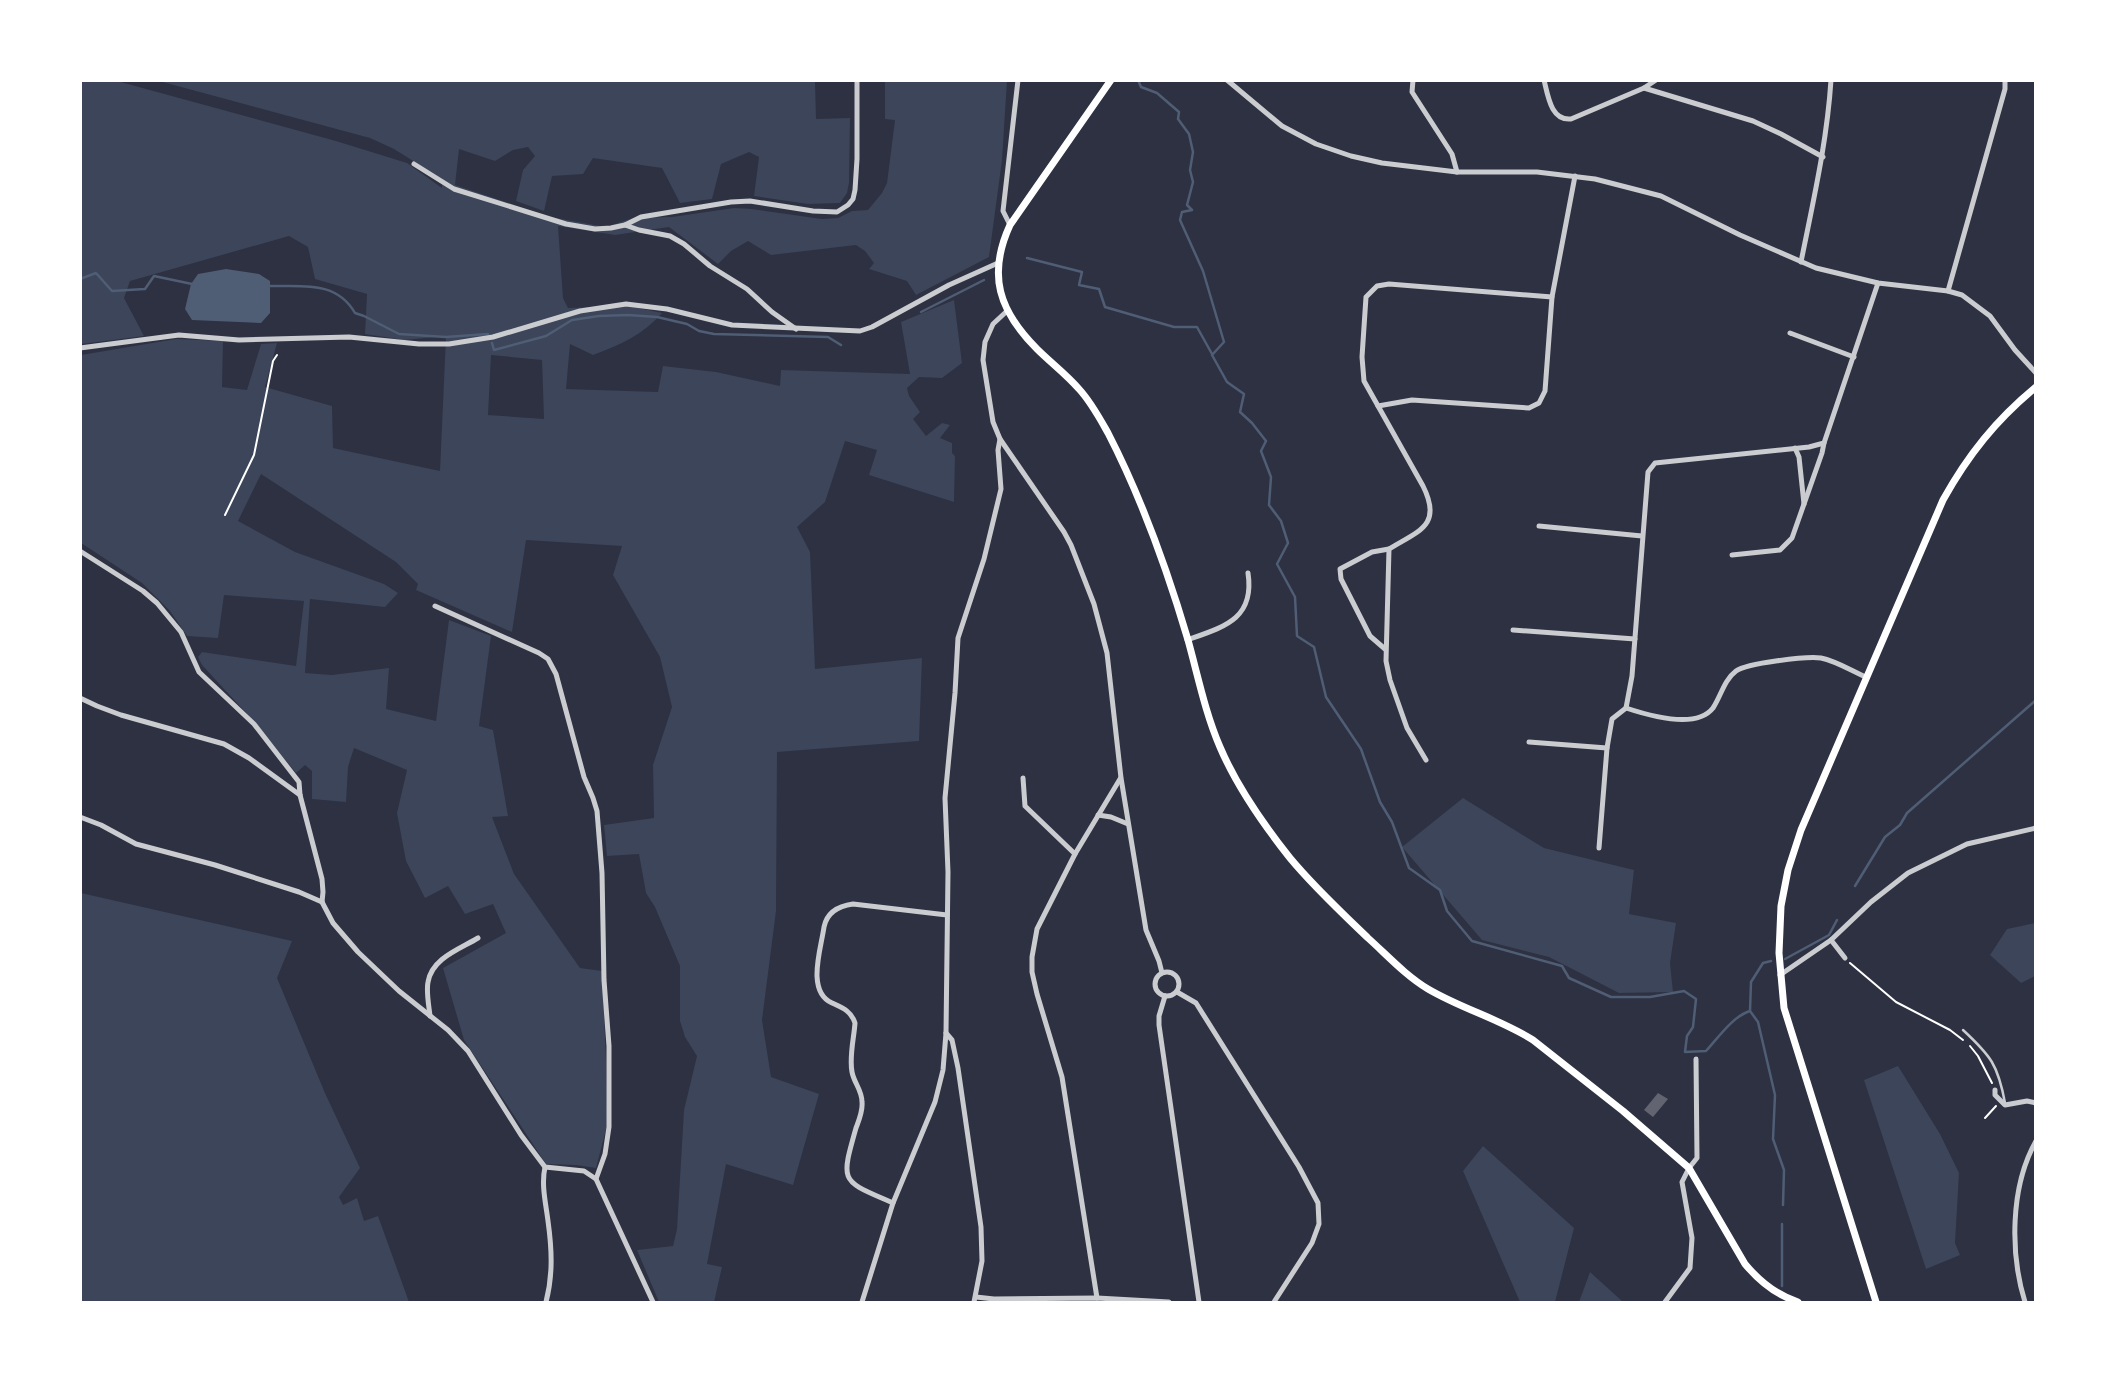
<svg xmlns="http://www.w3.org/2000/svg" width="2116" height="1383" viewBox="0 0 2116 1383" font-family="'PT Sans',sans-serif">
	<rect width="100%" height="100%" fill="#2d3142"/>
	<!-- green -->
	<g fill="#3c4559" fill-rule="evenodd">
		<path d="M80,81H117L336,141L407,163L442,188V179L394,149L370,138L159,81H815L816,119L850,118L849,183L847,193L840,203L808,204L754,196L759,157L749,152L721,164L712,199L680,203L662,168L593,158L583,174L552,176L544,211L516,201L523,170L535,156L528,147L513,150L495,161L459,149L455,185L550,217L606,227L633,218L672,217L734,208L752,209L822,219L838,218L852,211L868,210L882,193L887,183L895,120L885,119V81H1007L1002,160L989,257L916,295L907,281L869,269L874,263L865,251L856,245L771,255L748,241L731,251L718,264L669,227L615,235L558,226L563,298L568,308L629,306L662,313C641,336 622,344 593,355L570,344L566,389L658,392L663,366L716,372L780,386L781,370L910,374L901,322L954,300L962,363L942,378L919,377L907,388L909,396L920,412L913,419L926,436L942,423L950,425L940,438L952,443V453L955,456L954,502L869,475L877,450L845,441L825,502L797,527L810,552L815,669L922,658L919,741L777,752L776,911L762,1020L771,1077L819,1094L793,1185L726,1164L707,1264L722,1267L714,1302H659L637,1250L673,1246L677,1229L684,1110L697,1056L685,1037L680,1021V966L655,907L646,893L639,854L607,856L604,825L654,818L653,765L672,707L660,657L613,575L622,546L526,540L512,632L416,590L418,584L396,562L261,474L238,521L295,552L384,584L398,593L385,607L310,599L305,673L332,675L389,668L386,709L436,721L449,620L491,636L479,726L493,730L508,816L492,817L514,874L580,968L602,971L606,1059L607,1126L596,1168L576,1165L546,1164L464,1040L443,968L506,933L493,904L465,914L448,886L425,898L406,861L397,813L407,770L354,748L348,767L346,802L312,799V771L305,765L296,773L258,726L202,665L198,657L202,652L296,666L304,601L224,595L218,638L187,636L170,611L142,583L81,543V355L176,339L223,341L222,387L247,390L261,344L277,343L265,387L332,406L333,448L440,471L446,336L404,340L365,334L367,294L315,279L308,247L289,236L130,281L124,298L144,336L81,344ZM491,355L542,360L544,419L488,415Z"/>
		<path d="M1463,798L1544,848L1634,870L1629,914L1676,923L1670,963L1673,992L1619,993L1549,957L1482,940L1402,847Z"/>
		<path d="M81,893L292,941L277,978L325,1093L360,1168L339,1197L343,1205L357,1198L364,1221L378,1216L409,1302H81Z"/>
		<path d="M2035,923V976L2021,983L1990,955L2007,929Z"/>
		<path d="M1898,1066L1940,1134L1959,1173L1955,1243L1960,1255L1926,1269L1864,1080Z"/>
		<path d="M1483,1146L1574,1228L1555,1302H1520L1463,1171Z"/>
		<path d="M1590,1272L1623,1302H1579Z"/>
	</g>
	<!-- water -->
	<path fill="#4f5d75" d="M226,269L259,274L270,281V313L261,323L192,320L185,309L191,284L198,274Z"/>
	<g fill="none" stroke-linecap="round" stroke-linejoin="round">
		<!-- stream -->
		<g stroke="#4f5d75" stroke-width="2.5">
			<path d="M1138,80L1141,87L1157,93L1179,112L1178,119L1189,134L1193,152L1190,170L1193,182L1187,205L1192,210L1182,212L1180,220L1203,271L1224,342L1212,355L1227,382L1244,394L1240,412L1252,423L1266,441L1261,451L1271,477L1269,505L1281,521L1288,543L1277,564L1295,597L1297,636L1314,647L1326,697L1361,749L1380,802L1392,822L1409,868L1440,890L1447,911L1472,941L1562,966L1569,978L1611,997H1650L1684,991L1696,999L1693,1027L1687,1036L1685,1052L1706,1051C1718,1038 1733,1016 1750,1011"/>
			<path d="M1027,258L1082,272L1079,285L1099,289L1105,307L1174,327H1197L1212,354"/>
			<path d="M80,279L96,273L112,291L145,289L154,276L192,284"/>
			<path d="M269,286C302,287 336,280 355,313L364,316L399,334L446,337L488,334"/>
			<path d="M921,312L984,280"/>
			<path d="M492,343L494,350L546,336L572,320L599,316L628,315L657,317L687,324L699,331L714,334L828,337L841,345"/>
			<path d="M1855,886L1885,837L1900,825L1907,813L2036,700"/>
			<path d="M1785,959L1829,935L1837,920"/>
			<path d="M1771,961L1763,963L1751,982L1750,1011L1758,1022L1775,1095L1773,1139L1784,1170L1783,1205"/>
			<path d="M1782,1286V1224"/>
		</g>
	</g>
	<!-- building -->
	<path fill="#626471" d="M1658,1093L1668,1099L1653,1117L1644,1110Z"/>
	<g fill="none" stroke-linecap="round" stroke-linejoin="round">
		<!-- path -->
		<g stroke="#fff" stroke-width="2">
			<path d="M225,515L254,455L273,361L277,355"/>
			<path d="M1850,963L1896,1002L1950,1030L1963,1040"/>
			<path d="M1970,1046L1978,1056L1992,1083"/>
			<path d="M1985,1118L1996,1106"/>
		</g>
		<!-- service -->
		<path stroke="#caccd0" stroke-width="2.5" d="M1963,1030C1991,1056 1998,1065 2005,1103"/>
		<!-- minor -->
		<g stroke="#caccd0" stroke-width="5">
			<path d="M1227,80L1282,126L1316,144L1351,156L1382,163L1457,172H1537L1595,179L1661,196L1740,235L1816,268L1878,283L1948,291L1962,295L1990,316L2015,350L2036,373"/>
			<path d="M1413,80L1412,92L1452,154L1457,172"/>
			<path d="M1544,80C1548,96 1551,121 1571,119L1644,88L1656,80"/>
			<path d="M1644,88L1753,121L1781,134L1823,157"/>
			<path d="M414,164L454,189L566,224L595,229L611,228L625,225L641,217L731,202L750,201L813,211L837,212L848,205L853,199L855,190L857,159V80"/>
			<path d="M625,225L639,230L670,236L684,244L710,266L747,289L772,312L796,329"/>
			<path d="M1010,225L1003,211L1018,80"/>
			<path d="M1801,262C1813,202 1827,142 1831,80"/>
			<path d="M1948,291L2005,89V80"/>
			<path d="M1790,333L1854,357"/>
			<path d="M80,348L179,335L239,340L349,337L419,344H449L493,337L580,311L626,304L667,309L732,325L860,331L872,327L949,285L998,263"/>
			<path d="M1378,406L1412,400L1529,408L1539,403L1545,391L1552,297L1575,176"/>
			<path d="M1000,439L1064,532L1071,545L1094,604L1107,653L1121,778L1146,930L1159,961L1162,973"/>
			<path d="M1795,448L1799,457L1804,504"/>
			<path d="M1539,526L1642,536"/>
			<path d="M80,551L143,591L157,603L181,632L199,672L254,724L299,782L300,795L322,879L323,892L322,902"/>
			<path d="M1732,555L1780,550L1792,538L1822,453L1824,443"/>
			<path d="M435,606L539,653L548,659L556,674L584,777L593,798L597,811L602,873L604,980L609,1046V1127L605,1154L596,1179"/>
			<path d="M1513,630L1635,639"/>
			<path d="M1187,640C1224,627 1255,619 1248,573"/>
			<path d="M1385,649L1370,636L1341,579L1340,569L1372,552L1389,549"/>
			<path d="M1866,677C1852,671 1836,661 1821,658C1807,656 1747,663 1736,671C1724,680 1721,696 1713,708C1696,730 1647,715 1626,708L1632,676L1648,472L1655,463L1809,447L1824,443L1878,283"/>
			<path d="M80,698L97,706L121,715L224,744L249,758L300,795"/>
			<path d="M1529,742L1607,748"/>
			<path d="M1426,760L1407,728L1390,680L1386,661L1389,549C1418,531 1443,526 1423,486L1364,381L1362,357L1366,297L1377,286L1389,284L1552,297"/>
			<path d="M1023,778L1025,806L1075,854L1037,929L1032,957V972L1037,994L1062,1077L1097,1298"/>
			<path d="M1098,815L1111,817L1128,824"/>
			<path d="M80,817L101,825L136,844L215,865L299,892L322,902"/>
			<path d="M1599,848L1607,748L1612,719L1626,708"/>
			<path d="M1075,854L1120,779"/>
			<path d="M322,902L333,923L358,952L399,991L448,1030L468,1051L521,1135L545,1167L584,1171L596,1179L653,1302"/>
			<path d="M1831,940L1845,958"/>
			<circle cx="1167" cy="984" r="12"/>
			<path d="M1780,975L1831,940L1871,902L1908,873L1967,844L2036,828"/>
			<path d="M1177,992L1196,1003L1299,1167L1318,1203L1319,1224L1312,1243L1274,1302"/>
			<path d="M1165,996L1159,1016V1025L1199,1302"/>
			<path d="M430,1016C429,1006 426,992 428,982C432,958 460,949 478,938"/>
			<path d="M946,1033L952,1040L958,1068L981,1227L982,1261L974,1302"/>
			<path d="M1995,1090V1095L2005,1105L2027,1101L2036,1103"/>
			<path d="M545,1167C541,1185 546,1204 548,1221C552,1250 553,1275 546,1302"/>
			<path d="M893,1203C841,1180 840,1184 856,1128C859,1120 863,1111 862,1102C862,1090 854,1083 852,1072C849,1057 854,1038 855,1023C851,1011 843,1008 832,1003C806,991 821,949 824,927C827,912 838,906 853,904L947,915"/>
			<path d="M976,1297L994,1299L1097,1298L1169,1302"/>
			<path d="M862,1302L893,1203L935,1102L943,1070L946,1033L948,872L945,798L955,693L958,638L984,559L1001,489L998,450L1000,439L993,422L983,360L985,342L993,324L1007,311"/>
			<path d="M1665,1302L1690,1268L1692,1238L1682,1182L1689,1168L1697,1158L1696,1059"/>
			<path d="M2025,1302C2010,1254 2010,1187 2036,1141"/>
		</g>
		<!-- secondary -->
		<g stroke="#fff" stroke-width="7">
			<path d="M1111,80L1010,225C987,275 999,311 1037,349C1050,362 1066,374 1079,389C1091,402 1099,417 1108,433C1142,499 1167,569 1188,640C1198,676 1205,712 1220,747C1237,787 1263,824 1290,858C1314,887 1341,912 1368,938C1388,956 1405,975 1428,989C1462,1009 1500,1019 1533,1040L1623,1111L1689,1168L1745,1264C1760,1282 1776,1295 1798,1302"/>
			<path d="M1876,1302L1784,1008L1779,953L1781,906L1788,870L1801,830L1943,500C1968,455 1996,420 2036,387"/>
		</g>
	</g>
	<!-- border -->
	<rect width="2116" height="1383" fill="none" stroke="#ffffff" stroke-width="164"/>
</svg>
